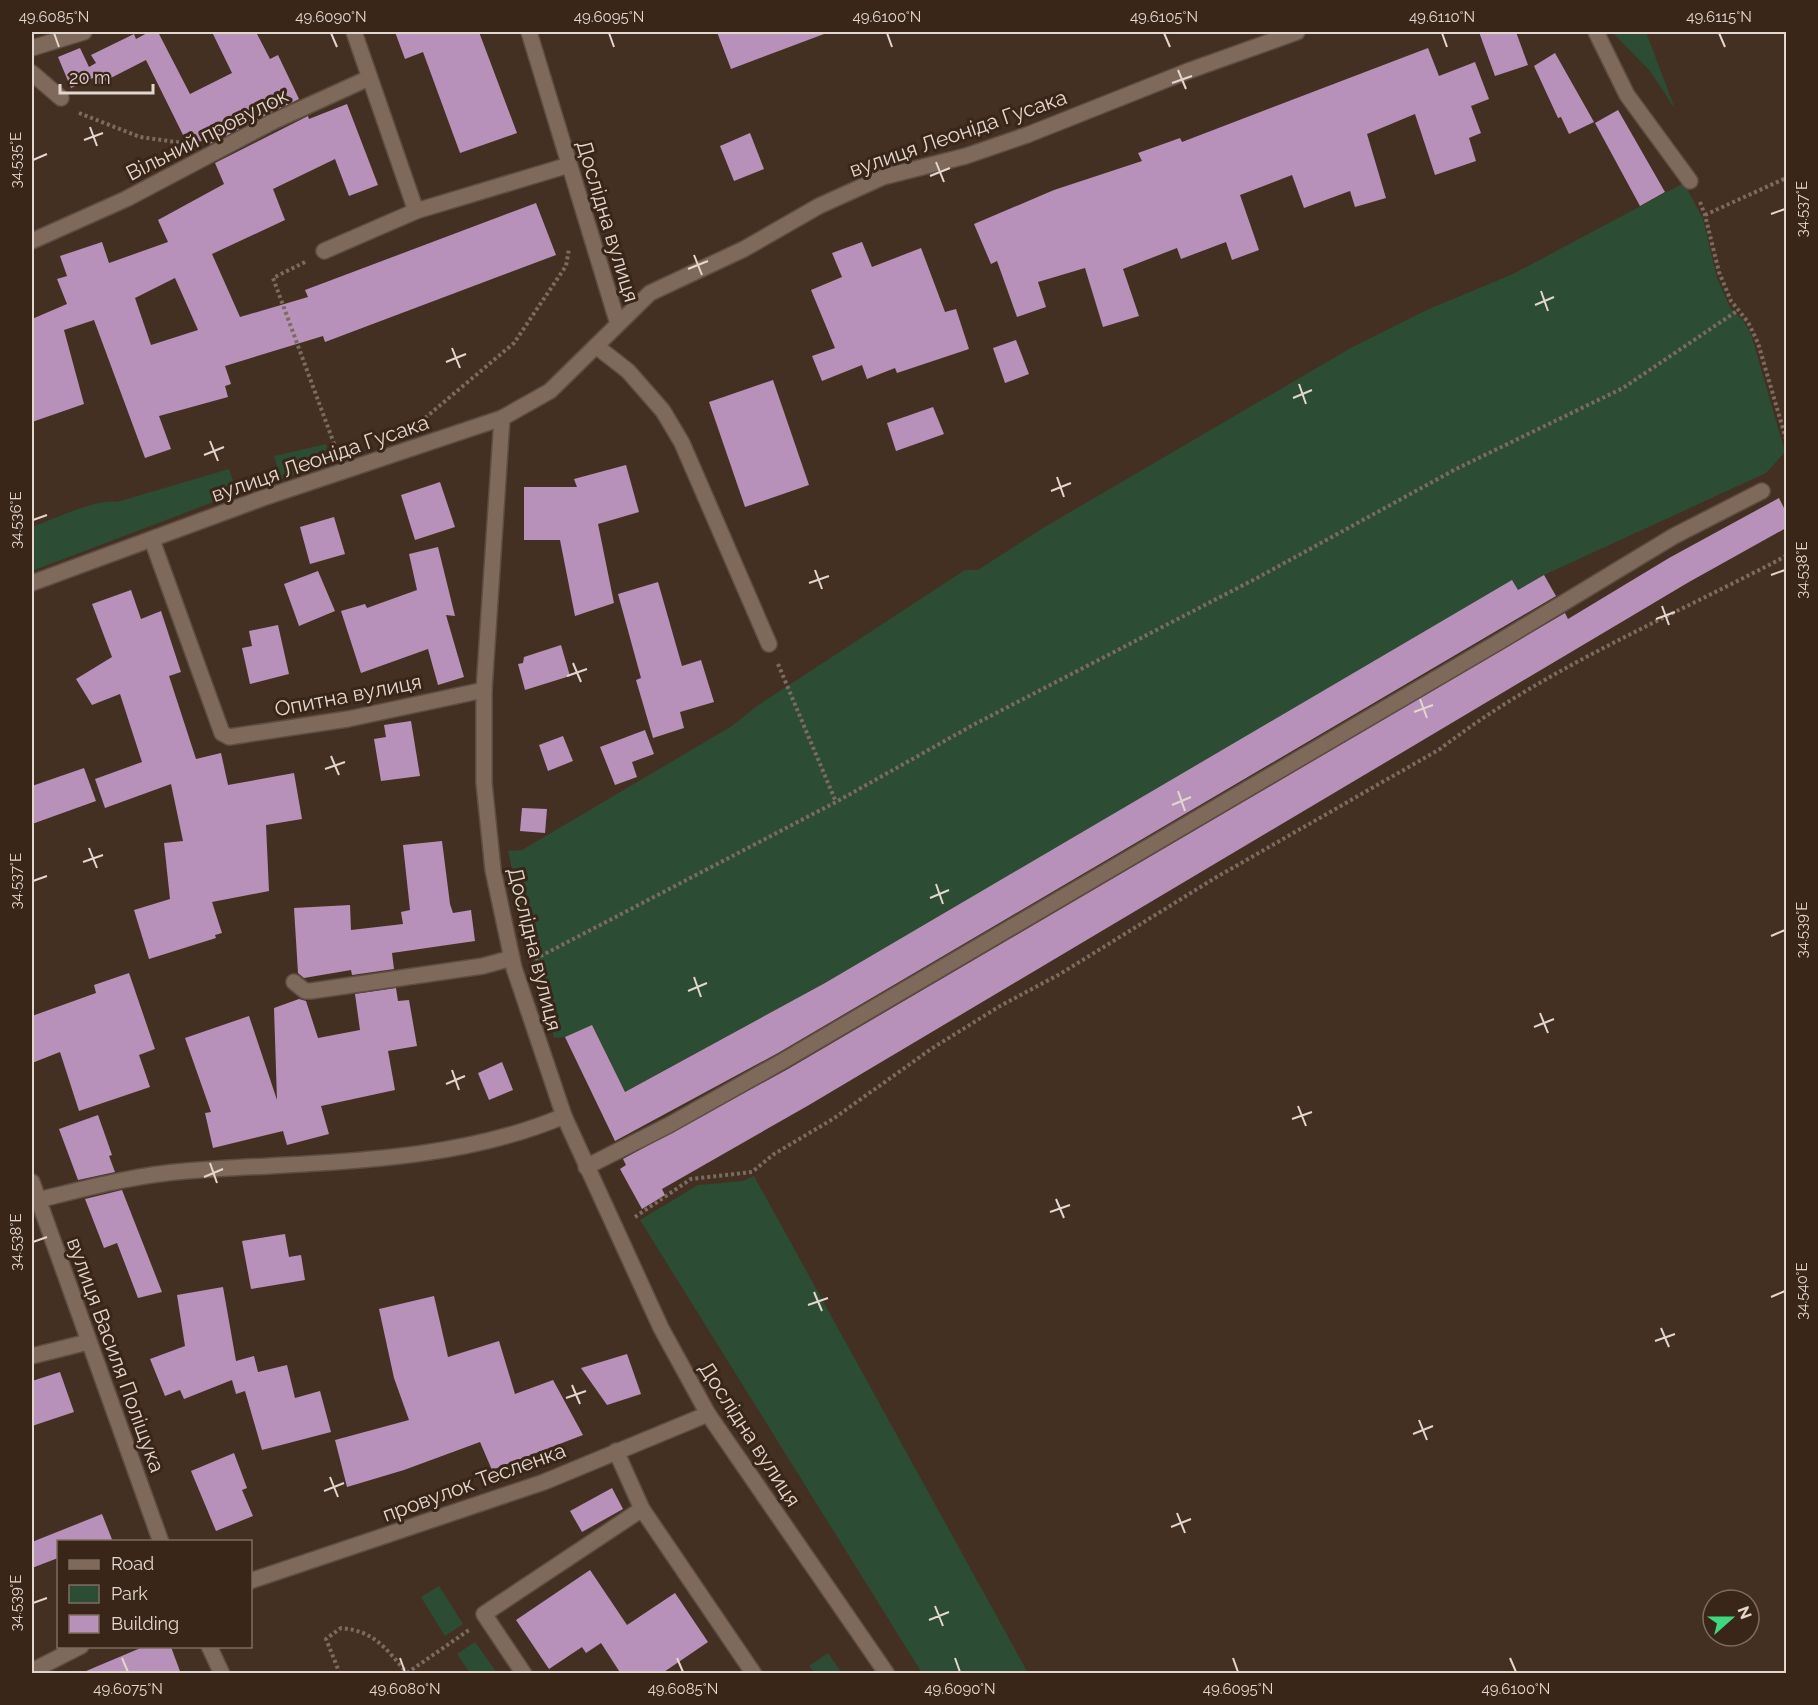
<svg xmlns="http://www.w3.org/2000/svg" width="1818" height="1705" viewBox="0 0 1818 1705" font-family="Raleway,sans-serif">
	<rect width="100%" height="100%" fill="#443023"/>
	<!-- green -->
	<g fill="#2c4c33">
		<path d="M1612,32H1646L1675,109L1650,71Z"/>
		<path d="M1684,183L1703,219L1717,278L1731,309L1743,320L1751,334L1785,452L1766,473L1544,575L825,983L625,1092L592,1025L565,1037L554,1038L533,960L508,851L522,850L732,726L757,706L965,570H978L1043,528L1349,349L1429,309L1513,274Z"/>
		<path d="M326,444L331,462L281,479L274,456Z"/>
		<path d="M229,469L237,493L32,571V527C52,520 97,498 117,502Z"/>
		<path d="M754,1176L1028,1673H922L640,1220L698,1185L743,1181Z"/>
		<path d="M439,1586L463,1624L445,1636L421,1597Z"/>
		<path d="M475,1642L497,1673H470L457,1654Z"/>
		<path d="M828,1653L842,1673H815L809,1666Z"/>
	</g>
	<!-- building -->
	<g fill="#b791b9" fill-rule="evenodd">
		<path d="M149,32H158L190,94L232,73L212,32H256L270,59L278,55L299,99L208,145L205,139L189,147L146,60L97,85L93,78L71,88L58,57L80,48L89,67L96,63L91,55L134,34L136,39Z"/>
		<path d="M395,32H479L517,133L460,153L423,52L405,59Z"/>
		<path d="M717,32H823L824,34L731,69Z"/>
		<path d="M1479,32H1516L1528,65L1495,76Z"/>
		<path d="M1428,48L1439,76L1475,62L1489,99L1471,106L1481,133L1469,138L1476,161L1435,175L1415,114L1367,134L1386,198L1355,207L1350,191L1304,208L1292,175L1240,195L1259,250L1232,260L1226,242L1181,259L1177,248L1123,269L1139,316L1103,327L1085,268L1038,282L1046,307L1017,317L997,261L991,264L974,224L1054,190L1142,161L1138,153L1180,138L1182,142Z"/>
		<path d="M1555,53L1594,122L1569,134L1561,117L1558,118L1534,66Z"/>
		<path d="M347,104L378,185L349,196L335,159L273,189L285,220L212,254L240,317L308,297L305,290L536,203L556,255L325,342L323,336L225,366L231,384L225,386L228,397L159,416L171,449L145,458L94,320L64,330L84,404L32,422V319L67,304L57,279L67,276L60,256L102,242L109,263L168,242L158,220L224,184L215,163L308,116L309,119ZM175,278L198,330L151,345L135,298Z"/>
		<path d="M1618,110L1665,192L1640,206L1595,123Z"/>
		<path d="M750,133L764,169L734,181L720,146Z"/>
		<path d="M862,242L872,267L921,248L945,312L956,309L969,349L897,373L895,368L867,379L862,365L822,381L812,356L835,348L811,290L842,277L832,253Z"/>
		<path d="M1016,340L1029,374L1005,383L993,348Z"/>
		<path d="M773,380L809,485L745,507L709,402Z"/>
		<path d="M933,407L944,434L896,451L887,423Z"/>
		<path d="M626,465L639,512L598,524L614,603L575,616L560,540H524V487H577L574,479Z"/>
		<path d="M440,482L455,527L415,540L401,495Z"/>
		<path d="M1779,498L1786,512V528L1689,582L809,1105L662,1189L665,1195L642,1209L620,1169L626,1165L623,1159L788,1069L1565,613L1568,619L1669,558Z"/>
		<path d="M334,517L345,554L310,564L300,527Z"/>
		<path d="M438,547L455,616L446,615L464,677L438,685L428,649L361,673L341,611L365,604L367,608L417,590L409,554Z"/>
		<path d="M318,571L335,611L299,626L284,584Z"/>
		<path d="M1544,575L1556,596L778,1053L615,1141L565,1037L592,1025L625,1092L825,983L1512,580L1518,590Z"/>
		<path d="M658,582L682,666L701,660L714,702L680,712L684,728L653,738L636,680L641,678L618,594Z"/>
		<path d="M131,590L141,619L161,611L181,672L169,676L196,759L221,753L228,785L294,773L302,819L266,825L269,891L212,902L222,933L215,935L216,938L149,959L134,910L170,899L164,843L183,841L171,784L105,808L95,779L142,762L120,694L92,705L76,679L112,657L92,604Z"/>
		<path d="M278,625L289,674L250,684L242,648L252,646L249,631Z"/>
		<path d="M561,645L570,676L525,690L518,664L523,663L524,657Z"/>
		<path d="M411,721L420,776L381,781L374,739L386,737L384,725Z"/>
		<path d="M645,730L654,754L632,762L637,777L615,785L600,747Z"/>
		<path d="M563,736L573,761L548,771L539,745Z"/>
		<path d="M84,768L96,801L32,824V786Z"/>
		<path d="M522,808L547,809L545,833L520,831Z"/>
		<path d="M442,841L450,904L453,913L471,910L475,941L392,953L394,969L352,975L351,970L304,978L298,973L294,908L350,905L351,930L403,924L401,912L410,910L403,845Z"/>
		<path d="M129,973L155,1049L139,1055L150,1087L79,1111L60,1052L32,1063V1016L96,993L94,985Z"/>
		<path d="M396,988L398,1001L409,1000L417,1046L388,1051L395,1090L321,1106L329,1134L287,1145L283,1131L213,1148L205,1113L211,1112L185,1038L249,1016L277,1100L274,1008L299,999L306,1001L318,1038L360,1030L355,994Z"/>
		<path d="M502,1062L513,1090L489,1100L478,1073Z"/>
		<path d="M98,1115L112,1155L109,1156L115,1172L78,1180L59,1129Z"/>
		<path d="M122,1190L162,1292L138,1298L117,1243L104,1248L85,1199Z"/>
		<path d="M285,1234L289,1257L301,1255L305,1280L251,1289L242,1241Z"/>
		<path d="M223,1287L236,1361L254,1356L258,1372L287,1365L295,1398L320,1391L331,1432L262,1450L245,1391L236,1394L232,1380L184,1399L180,1390L165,1396L150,1359L185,1346L177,1295Z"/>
		<path d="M434,1296L448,1357L499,1341L515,1394L553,1380L583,1435L492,1470L480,1442L404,1470L347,1487L335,1440L409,1420L394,1378L379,1309Z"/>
		<path d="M627,1354L641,1394L607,1405L581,1368Z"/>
		<path d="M60,1372L74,1412L32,1426V1381Z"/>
		<path d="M234,1453L247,1488L242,1490L253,1516L216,1531L191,1471Z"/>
		<path d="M612,1488L623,1509L582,1532L570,1511Z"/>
		<path d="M102,1514L113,1542H58V1558L32,1568V1542Z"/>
		<path d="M590,1570L627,1625L675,1593L708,1642L661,1674H621L601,1643L586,1653L582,1647L549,1669L516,1620Z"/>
		<path d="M143,1647H171L181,1674H79Z"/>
	</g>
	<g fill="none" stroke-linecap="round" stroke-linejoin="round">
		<!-- service casing -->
		<g stroke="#5e4d42" stroke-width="18">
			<g id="service">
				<path d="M354,32L416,211L569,165"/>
				<path d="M1596,32L1627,95L1690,181"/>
				<path d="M32,73L61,98"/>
				<path d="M32,241L126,199L272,122L369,78"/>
				<path d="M324,251L416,211"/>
				<path d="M596,346L628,371L663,411L682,443L769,644"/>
				<path d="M222,733L229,737L348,719L484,690"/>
				<path d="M294,982L305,991H311L483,966L512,958"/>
				<path d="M586,1167L669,1125L783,1061L1502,640L1674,536L1762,491"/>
				<path d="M38,1200C87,1188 135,1175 186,1171C312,1161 446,1166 564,1116"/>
				<path d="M616,1451L642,1509L754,1674"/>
				<path d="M524,1674L484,1614L642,1509"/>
			</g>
		</g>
		<!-- minor casing -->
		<g stroke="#5e4d42" stroke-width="18">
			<g id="minor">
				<path d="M529,32L618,324"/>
				<path d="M32,48L84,32"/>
				<path d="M152,540L222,733"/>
				<path d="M32,583L263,498L502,418"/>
				<path d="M32,1182L161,1542"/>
				<path d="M32,1356L88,1342"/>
				<path d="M250,1581L544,1482L708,1414"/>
				<path d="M209,1646L222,1674"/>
				<path d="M32,1671L81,1646"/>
				<path d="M887,1674L708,1414L661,1328L564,1116L514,968L493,870L484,783V690L502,418L550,391L650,293L744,249L819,206L883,177L966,156L1027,135L1188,71L1297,32"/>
			</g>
		</g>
		<!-- path -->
		<g stroke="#7c6b60" stroke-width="4" stroke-dasharray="3 3" stroke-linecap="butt">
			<path d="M79,113L140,137L183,143"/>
			<path d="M1700,202L1705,215L1719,272L1731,301L1748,322L1758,343L1786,439"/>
			<path d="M1705,215L1786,178"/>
			<path d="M305,262L273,278L336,449"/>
			<path d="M425,418L514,343L566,266L569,249"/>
			<path d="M778,664L836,802"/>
			<path d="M535,959L836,802L973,725L1257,578L1456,469L1623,388L1737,311"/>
			<path d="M635,1217L691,1179L752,1172L774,1154L833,1119L931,1049L1000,1006L1060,974L1215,878L1440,749C1545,668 1669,618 1786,556"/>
			<path d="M407,1673L469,1630"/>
			<path d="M340,1674L326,1639L341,1628C375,1631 386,1649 408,1674"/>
		</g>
		<!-- service -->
		<use href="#service" stroke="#7f695a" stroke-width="15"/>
		<!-- minor -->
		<use href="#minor" stroke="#7f695a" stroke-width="15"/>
	</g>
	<!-- ticks -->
	<path fill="none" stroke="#e3d6ce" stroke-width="2" d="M54,33L59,47M331,33L337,47M609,33L614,47M887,33L892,47M1164,33L1170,47M1442,33L1447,47M1719,33L1725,47M1178,70L1186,89M1172,83L1192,76M90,127L97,146M84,140L103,133M33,160L47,154M936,162L944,182M930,176L950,168M1771,214L1785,209M694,255L702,275M688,269L708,261M1541,291L1548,311M1535,305L1554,297M452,348L460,368M446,362L466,354M1299,384L1306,404M1293,398L1312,390M210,441L218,461M204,455L224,447M1057,477L1064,497M1051,491L1071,483M33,520L47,515M815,570L822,589M1771,575L1785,570M809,583L829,576M1662,606L1669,625M1656,619L1675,612M573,663L581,682M567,676L587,669M1420,699L1427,718M1414,712L1433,705M331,756L339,775M325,769L345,762M1178,791L1185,811M1172,805L1191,797M89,848L97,868M83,862L103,855M33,881L47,876M936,884L943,904M930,898L949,890M1771,936L1785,930M694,977L701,997M688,991L707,983M1540,1013L1548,1033M1534,1027L1554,1019M452,1070L459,1090M446,1084L465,1076M1298,1106L1306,1126M1292,1119L1312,1112M210,1163L217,1183M204,1177L223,1169M1056,1199L1064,1218M1050,1212L1070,1205M33,1242L47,1237M814,1292L822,1311M1771,1297L1785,1291M808,1305L828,1298M1661,1328L1669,1347M1655,1341L1675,1334M572,1385L580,1404M566,1398L586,1391M1419,1420L1427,1440M1413,1434L1433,1426M330,1477L338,1497M324,1491L344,1483M1177,1513L1185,1533M1171,1527L1191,1519M33,1603L47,1598M935,1606L943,1626M929,1620L949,1612M122,1658L128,1672M400,1658L405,1672M677,1658L683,1672M955,1658L960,1672M1233,1658L1238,1672M1510,1658L1516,1672"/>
	<g text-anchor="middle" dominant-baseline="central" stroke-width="6" stroke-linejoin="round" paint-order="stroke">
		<!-- street labels -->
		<g font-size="21" fill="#e3d6ce" stroke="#392619">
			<text transform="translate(958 133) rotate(-19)">вулиця Леоніда Гусака</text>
			<text transform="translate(207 134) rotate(-27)">Вільний провулок</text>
			<text transform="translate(608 221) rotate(73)">Дослідна вулиця</text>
			<text transform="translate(320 458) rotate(-19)">вулиця Леоніда Гусака</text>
			<text transform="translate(348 695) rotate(-11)">Опитна вулиця</text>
			<text transform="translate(535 949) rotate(76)">Дослідна вулиця</text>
			<text transform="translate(116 1355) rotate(70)">вулиця Василя Поліщука</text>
			<text transform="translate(750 1434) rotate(57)">Дослідна вулиця</text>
			<text transform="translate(474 1482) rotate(-20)">провулок Тесленка</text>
		</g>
	</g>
	<!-- border -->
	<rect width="1818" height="1705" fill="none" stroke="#392619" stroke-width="66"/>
	<!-- legend -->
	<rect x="57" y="1540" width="195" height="108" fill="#392619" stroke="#7d6c61" stroke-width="1.5"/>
	<rect x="69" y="1560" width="30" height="9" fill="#7f695a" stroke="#7d6c61" stroke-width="1.5"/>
	<text x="111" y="1570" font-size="18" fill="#e3d6ce">Road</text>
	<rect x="69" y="1585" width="30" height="18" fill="#2c4c33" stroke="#7d6c61" stroke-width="1.5"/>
	<text x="111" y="1600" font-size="18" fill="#e3d6ce">Park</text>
	<rect x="69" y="1615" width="30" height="18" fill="#b791b9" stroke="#7d6c61" stroke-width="1.5"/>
	<text x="111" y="1630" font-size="18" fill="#e3d6ce">Building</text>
	<!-- north arrow -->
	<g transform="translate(1731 1618) rotate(69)"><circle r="28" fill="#392619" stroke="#7d6c61" stroke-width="1.5"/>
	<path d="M0-4.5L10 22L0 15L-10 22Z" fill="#3fd77d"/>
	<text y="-9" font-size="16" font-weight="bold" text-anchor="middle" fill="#e3d6ce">N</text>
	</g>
	<!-- scale -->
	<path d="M60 84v9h93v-9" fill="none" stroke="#e3d6ce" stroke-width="3"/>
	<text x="69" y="84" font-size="18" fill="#e3d6ce" stroke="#392619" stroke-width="4.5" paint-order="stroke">20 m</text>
	<rect x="33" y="33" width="1752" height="1639" fill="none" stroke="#e3d6ce" stroke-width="2"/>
	<g font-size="15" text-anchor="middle" fill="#e3d6ce">
		<text x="54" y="22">49.6085°N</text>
		<text x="331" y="22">49.6090°N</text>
		<text x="609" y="22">49.6095°N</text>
		<text x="887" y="22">49.6100°N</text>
		<text x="1164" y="22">49.6105°N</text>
		<text x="1442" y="22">49.6110°N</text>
		<text x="1719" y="22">49.6115°N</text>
		<text transform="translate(16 160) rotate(-90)" y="5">34.535°E</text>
		<text transform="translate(1802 209) rotate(-90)" y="5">34.537°E</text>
		<text transform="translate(16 520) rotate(-90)" y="5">34.536°E</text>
		<text transform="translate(1802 570) rotate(-90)" y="5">34.538°E</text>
		<text transform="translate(16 881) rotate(-90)" y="5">34.537°E</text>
		<text transform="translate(1802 930) rotate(-90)" y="5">34.539°E</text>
		<text transform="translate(16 1242) rotate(-90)" y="5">34.538°E</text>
		<text transform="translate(1802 1291) rotate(-90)" y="5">34.540°E</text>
		<text transform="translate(16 1603) rotate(-90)" y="5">34.539°E</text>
		<text x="128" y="1694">49.6075°N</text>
		<text x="405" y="1694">49.6080°N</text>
		<text x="683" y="1694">49.6085°N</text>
		<text x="960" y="1694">49.6090°N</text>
		<text x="1238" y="1694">49.6095°N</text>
		<text x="1516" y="1694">49.6100°N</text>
	</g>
</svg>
